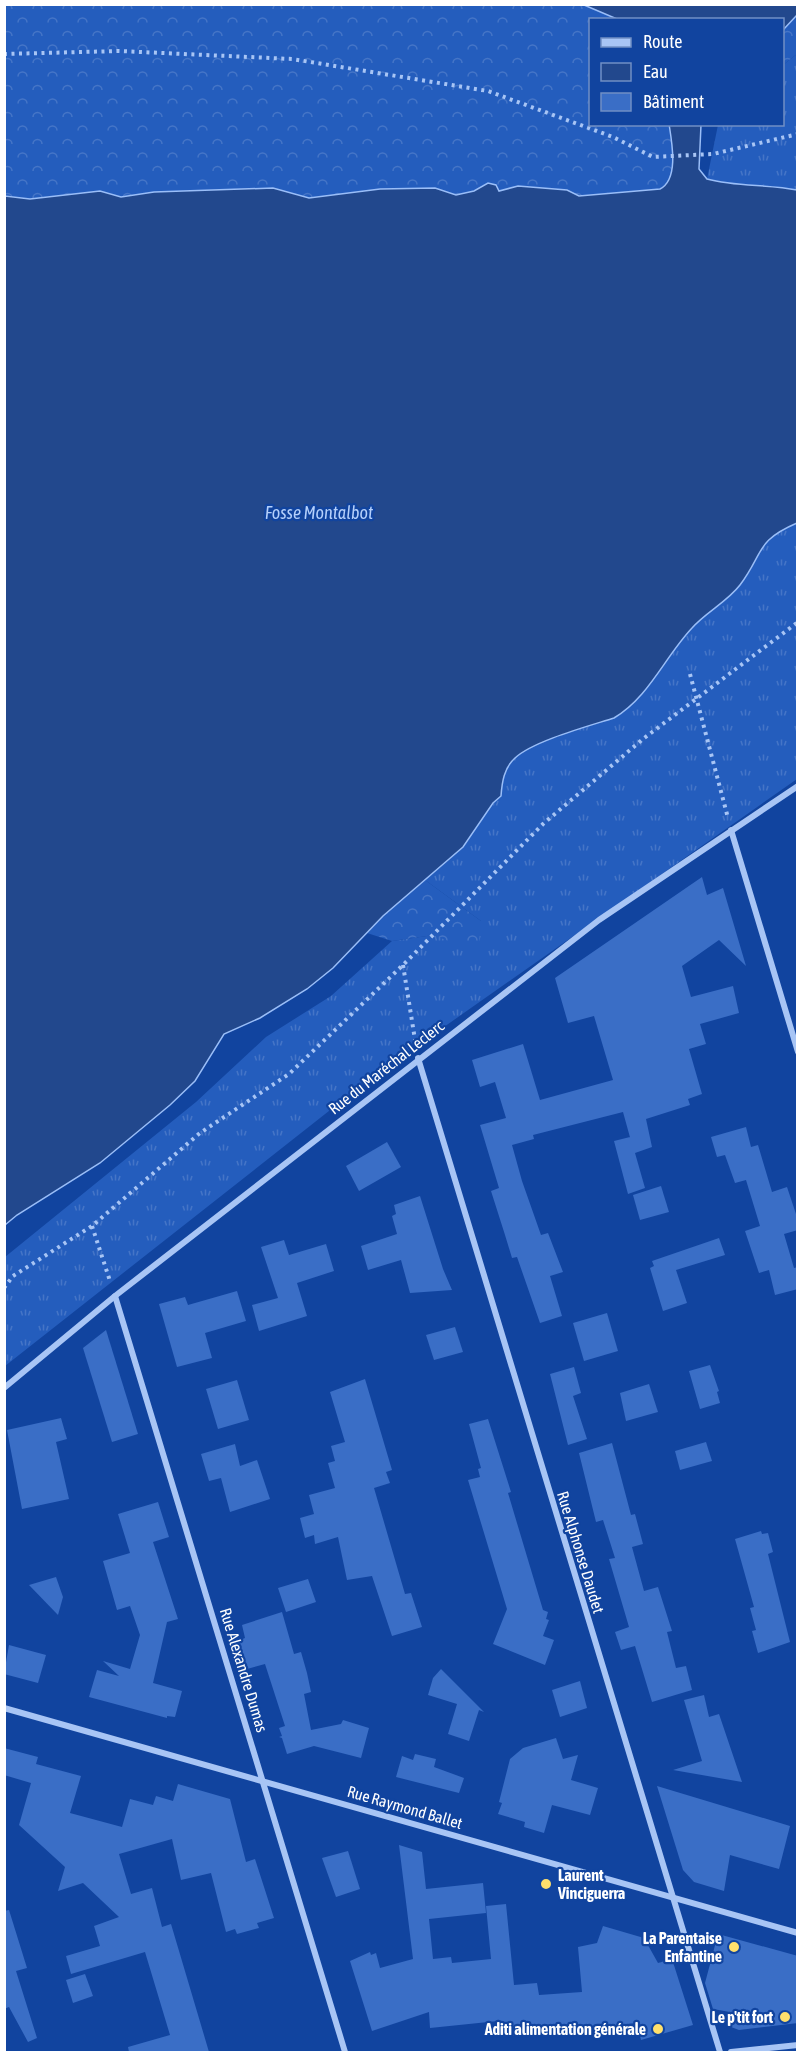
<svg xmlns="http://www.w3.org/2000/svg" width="802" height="2057" viewBox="0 0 802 2057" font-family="'Asap Condensed',sans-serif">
	<defs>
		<pattern id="grass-tufts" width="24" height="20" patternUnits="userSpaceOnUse" patternTransform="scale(1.5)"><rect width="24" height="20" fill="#245dbd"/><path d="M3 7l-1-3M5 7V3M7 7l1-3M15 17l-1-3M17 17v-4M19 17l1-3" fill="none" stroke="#4575c7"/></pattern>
		<pattern id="forest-crowns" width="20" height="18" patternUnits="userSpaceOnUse" patternTransform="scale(1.5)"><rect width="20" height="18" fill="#245dbd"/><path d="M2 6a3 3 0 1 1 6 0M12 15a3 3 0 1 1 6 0" fill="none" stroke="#4575c7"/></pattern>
	</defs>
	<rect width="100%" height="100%" fill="#11449f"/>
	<!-- grass -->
	<g fill="url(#grass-tufts)">
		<path d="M797,54V190C767,184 736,187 707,179L718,125L782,124L783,65Z"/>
		<path d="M797,523V779L367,1081L5,1366V1257L196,1102L266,1037L331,996L392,941L434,935L481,921L425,880C438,869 453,858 464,845C477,830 485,809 501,796C502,782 504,768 515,758C533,741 589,726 614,718C649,697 664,658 692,628C705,613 723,603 737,588C765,559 750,544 797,523Z"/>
	</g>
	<!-- forest -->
	<g fill="url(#forest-crowns)">
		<path d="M4,5H584L617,19L590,20V124L669,125C672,143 679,179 660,189L579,196L5,201Z"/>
		<path d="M797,9V54L783,65L782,22Z"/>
		<path d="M425,880L481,921L478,954L434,935L392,941L367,933L383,916Z"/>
	</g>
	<!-- water -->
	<g fill="#22488d" stroke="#9abef8" stroke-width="1.5">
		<path d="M584,5H797V15L783,30L782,20L617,19Z"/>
		<path d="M669,124L701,125L699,169L707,179C736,187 767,184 797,190V523C755,541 764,553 740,585C727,602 706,612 692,628C664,658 649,697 614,718C589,726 533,741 515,758C504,768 502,782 501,796L493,803L463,847L383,916L333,968L307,989L260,1018L224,1034L195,1081L170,1105L100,1163L17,1215L5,1225V196L30,199L100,191L121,197L154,192L273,188L309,198L380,189L435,188L456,195L474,191L488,183L496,185L499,191L518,186L567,190L579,196L660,189C679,179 672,143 669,124Z"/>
	</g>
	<!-- building -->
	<g fill="#3a6ec6">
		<path d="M702,877L707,895L723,888L746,966L719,940L682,966L691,997L733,986L739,1013L700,1024L706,1044L689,1049L702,1094L688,1099L690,1105L646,1119L652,1147L635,1153L645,1188L628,1194L614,1141L630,1137L631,1141L623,1112L533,1135L534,1139L512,1145L522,1181L541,1235L548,1233L563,1272L550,1276L562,1316L540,1323L517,1257L512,1258L505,1235L491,1191L499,1188L480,1125L506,1118L495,1082L480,1087L472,1060L523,1044L540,1100L613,1080L594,1016L568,1023L555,978Z"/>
		<path d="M746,1127L751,1147L758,1145L772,1192L787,1187L798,1220V1230L784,1234L794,1268L798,1267V1289L775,1295L769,1270L759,1273L745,1231L760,1226L746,1180L735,1183L725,1155L717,1157L711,1137Z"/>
		<path d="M387,1142L401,1167L359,1191L346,1166Z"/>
		<path d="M661,1186L669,1212L640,1220L633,1195Z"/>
		<path d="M420,1196L443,1269L452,1290L410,1293L401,1260L368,1270L361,1246L397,1234L392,1216L396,1214L394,1205Z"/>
		<path d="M719,1238L725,1255L676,1270L687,1303L663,1311L650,1268L654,1266L652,1261Z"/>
		<path d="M284,1240L289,1255L326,1244L334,1271L297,1283L307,1316L259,1331L252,1305L278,1298L261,1247Z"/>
		<path d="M237,1291L246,1321L205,1333L212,1358L177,1367L159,1304L185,1297L188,1305Z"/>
		<path d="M607,1313L618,1351L584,1361L573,1323Z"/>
		<path d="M455,1327L463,1352L434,1360L426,1335Z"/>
		<path d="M106,1330L138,1434L112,1442L83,1348Z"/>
		<path d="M710,1365L719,1391L717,1392L720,1403L700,1409L689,1371Z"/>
		<path d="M574,1367L581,1393L573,1396L587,1439L568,1445L550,1374Z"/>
		<path d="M365,1379L392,1470L386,1472L390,1483L374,1488L405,1594L411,1593L422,1627L392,1636L372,1576L347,1580L338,1537L315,1544L314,1535L305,1538L300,1518L314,1514L309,1495L335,1488L328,1463L335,1461L331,1446L345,1442L330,1392Z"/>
		<path d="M237,1380L249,1420L218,1429L206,1389Z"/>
		<path d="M649,1384L658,1412L626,1421L620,1393Z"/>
		<path d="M61,1418L67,1439L56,1442L69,1499L22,1509L7,1430Z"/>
		<path d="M488,1419L511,1492L508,1493L543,1610L548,1612L546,1619L549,1620L543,1636L554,1640L545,1665L493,1644L507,1609L468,1480L480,1477L478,1469L481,1468L469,1424Z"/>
		<path d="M706,1442L712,1461L680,1470L675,1451Z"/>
		<path d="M612,1443L631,1515L635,1514L643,1544L632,1547L644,1591L658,1587L672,1631L667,1632L676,1668L686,1666L692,1690L652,1702L635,1646L621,1650L615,1632L629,1627L609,1559L615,1558L603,1520L596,1522L579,1453Z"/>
		<path d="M235,1444L240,1466L257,1460L270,1499L230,1512L221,1478L209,1481L201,1454Z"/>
		<path d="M158,1502L169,1537L153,1542L178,1619L167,1622L153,1683L182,1691L175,1717L167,1716V1718L89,1697L97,1670L119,1676L103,1661L130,1669L140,1635L130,1606L117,1610L103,1561L130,1553L118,1514Z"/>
		<path d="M761,1531L762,1534L768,1533L773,1552L768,1554L790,1642L758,1653L752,1631L756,1630L750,1608L754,1607L735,1539Z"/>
		<path d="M56,1577L63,1597L58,1615L29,1585Z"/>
		<path d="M308,1579L316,1602L286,1612L278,1588Z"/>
		<path d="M282,1612L294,1654L301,1652L307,1673L311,1692L304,1694L311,1730L341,1724L343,1720L369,1728L361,1758L314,1746L287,1754L282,1738L279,1737L282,1736L279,1728L285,1726L265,1664L247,1669L238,1641L245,1638L242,1625Z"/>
		<path d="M9,1645L46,1655L38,1683L4,1674Z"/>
		<path d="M441,1669L484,1712L479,1710L469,1741L448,1734L457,1704L428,1695L433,1678Z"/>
		<path d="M580,1681L587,1708L560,1717L552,1690Z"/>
		<path d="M704,1695L709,1717L719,1714L742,1782L673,1770L702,1761L684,1700Z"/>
		<path d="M556,1738L563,1759L578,1755L571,1780L598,1788L590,1815L552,1805L544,1833L524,1827L525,1822L498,1814L502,1803L499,1802L510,1759L523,1748Z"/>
		<path d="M4,1748L38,1757L36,1764L81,1776L70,1813L122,1827L130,1799L153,1805L156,1796L173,1801L178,1784L230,1799L246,1862L255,1859L274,1918L257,1923L259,1928L237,1934L235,1929L226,1932L211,1873L181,1880L172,1839L119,1854L131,1894L152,1888L162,1927L171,1924L209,2052H129L128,2047L170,2035L145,1952L71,1974L66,1956L100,1946L94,1926L119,1917L83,1883L58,1891L65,1867L19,1825L31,1783L4,1775Z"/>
		<path d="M415,1754L436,1759L434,1767L464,1778L459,1793L396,1777L402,1756L413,1760Z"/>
		<path d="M657,1786L790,1826L779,1869L730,1855L724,1891L694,1882L683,1870Z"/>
		<path d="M399,1845L422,1852L426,1889L483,1883L486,1913L429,1919L433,1959L451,1957L452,1963L491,1959L486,1906L506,1904L514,1985L537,1983L539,1995L582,1992L578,1947L597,1943L603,1926L644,1938L658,1963L672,1959L693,2025L641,2040L637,2023L499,2037L498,2021L430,2028L429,2012L372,2031L350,1961L370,1952L371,1955L376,1953L380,1968L413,1959Z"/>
		<path d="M348,1851L360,1889L336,1897L322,1858Z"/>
		<path d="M9,1910L27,1968L16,1971L37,2038L28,2042L9,2007L4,2009V1911Z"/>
		<path d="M718,1934L798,1956V2023L739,2030L731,2027L730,2012L713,2009L705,1983Z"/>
		<path d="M85,1974L93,1996L73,2003L66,1980Z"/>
	</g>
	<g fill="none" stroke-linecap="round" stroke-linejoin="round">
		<!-- path -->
		<g stroke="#a8c5f5" stroke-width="4" stroke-dasharray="3 4.5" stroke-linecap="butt">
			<path d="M4,54L119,51L292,59L488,91L613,137L653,157L713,154L798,134"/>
			<path d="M690,674L728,818"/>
			<path d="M403,965L416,1046"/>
			<path d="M92,1226L110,1281"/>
			<path d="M4,1288L13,1276L92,1226L200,1133L289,1074L403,965L543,824L643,739L798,622"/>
		</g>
		<!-- street -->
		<g stroke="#a8c5f5" stroke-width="6">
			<path d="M731,830L798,1052"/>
			<path d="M418,1058L720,2052"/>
			<path d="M115,1296L345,2052"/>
			<path d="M4,1388L115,1296L599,920L798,786"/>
			<path d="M4,1708L798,1933"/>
			<path d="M731,2052L798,2045"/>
		</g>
	</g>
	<!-- markers -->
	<g fill="#ffe06c" stroke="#11449f" stroke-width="2">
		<circle cx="546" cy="1884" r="6"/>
		<circle cx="734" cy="1947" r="6"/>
		<circle cx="785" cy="2017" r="6"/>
		<circle cx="658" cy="2029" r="6"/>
	</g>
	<g text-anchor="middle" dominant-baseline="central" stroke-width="4.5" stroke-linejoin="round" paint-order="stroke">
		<!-- street labels -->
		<g font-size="16" fill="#fff" stroke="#11449f">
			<text transform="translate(386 1067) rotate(-38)">Rue du Maréchal Leclerc</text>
			<text transform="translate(581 1552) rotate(73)">Rue Alphonse Daudet</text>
			<text transform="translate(244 1670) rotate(73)">Rue Alexandre Dumas</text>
			<text transform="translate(405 1807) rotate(16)">Rue Raymond Ballet</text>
		</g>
		<!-- poi labels -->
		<g font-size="16" font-weight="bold" fill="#fff" stroke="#11449f" text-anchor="end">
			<text x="558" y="1875" text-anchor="start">Laurent<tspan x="558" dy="18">Vinciguerra</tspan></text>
			<text x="722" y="1938">La Parentaise<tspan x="722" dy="18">Enfantine</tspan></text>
			<text x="773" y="2017">Le p'tit fort</text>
			<text x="646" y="2029">Aditi alimentation générale</text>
		</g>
		<!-- water labels -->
		<g font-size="18" font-style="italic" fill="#b5d0fb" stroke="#11449f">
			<text x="319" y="512">Fosse Montalbot</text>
		</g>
	</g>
	<!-- border -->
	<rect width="802" height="2057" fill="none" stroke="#ffffff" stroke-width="12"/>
	<!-- legend -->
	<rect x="589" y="18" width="195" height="108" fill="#11449f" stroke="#708fc5" stroke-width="1.5"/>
	<rect x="601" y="38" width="30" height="9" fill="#a8c5f5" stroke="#708fc5" stroke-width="1.5"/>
	<text x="643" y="48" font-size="18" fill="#ffffff">Route</text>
	<rect x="601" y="63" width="30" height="18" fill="#22488d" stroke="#708fc5" stroke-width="1.5"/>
	<text x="643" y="78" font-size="18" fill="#ffffff">Eau</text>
	<rect x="601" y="93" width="30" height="18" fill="#3a6ec6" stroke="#708fc5" stroke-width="1.5"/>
	<text x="643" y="108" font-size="18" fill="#ffffff">Bâtiment</text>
</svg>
